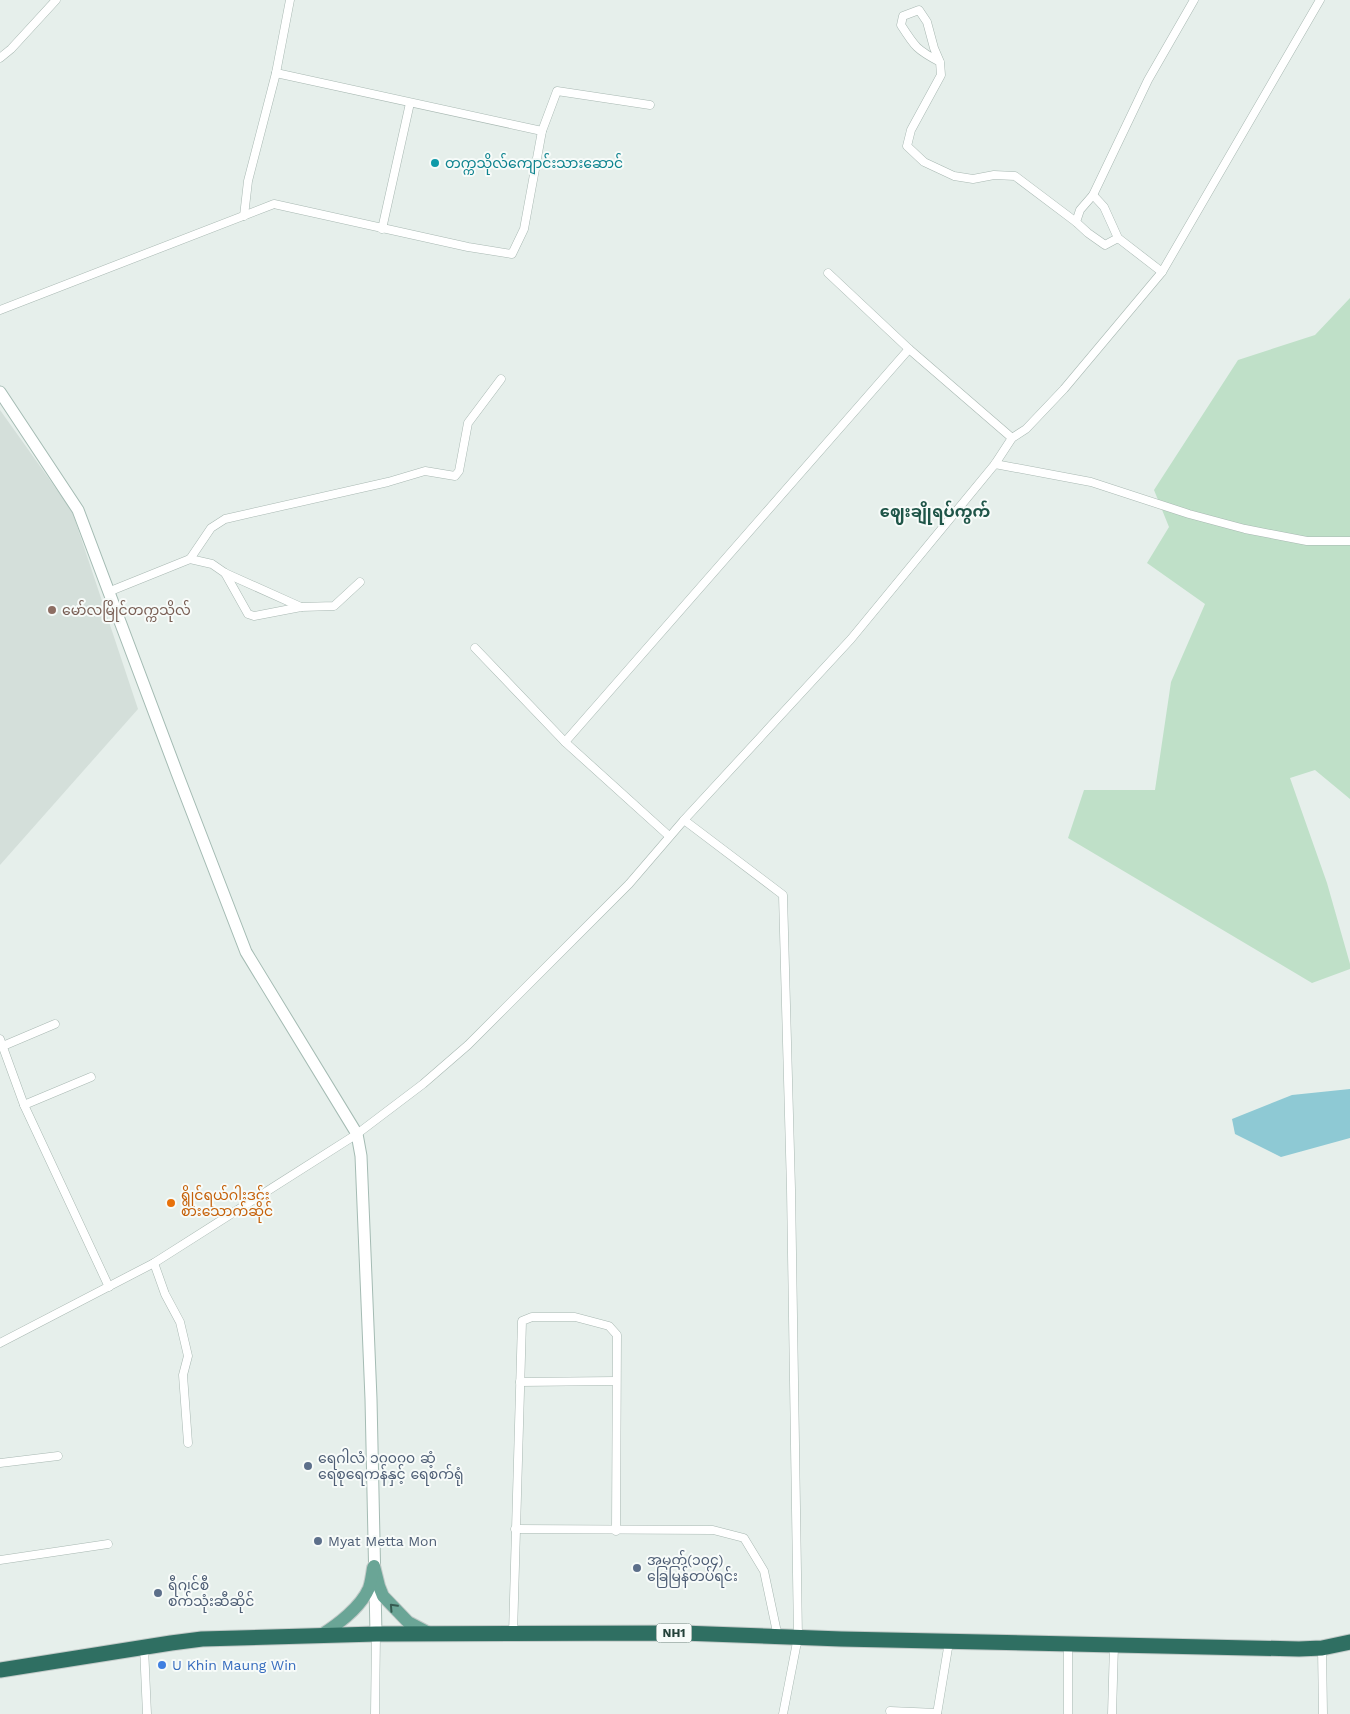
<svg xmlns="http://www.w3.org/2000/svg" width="1350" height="1714" viewBox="0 0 1350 1714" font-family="'Work Sans','Noto Sans Myanmar',sans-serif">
	<rect width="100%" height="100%" fill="#e6efeb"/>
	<!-- built -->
	<path fill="#d4dfda" d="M0,410L72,511L138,709L0,865Z"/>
	<!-- green -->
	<path fill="#bfe0c8" d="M1350,298V799L1315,770L1290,778L1327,883L1350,964V969L1312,983L1068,838L1084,790H1155L1171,682L1205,604L1147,563L1169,527L1154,490L1238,360L1315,335Z"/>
	<!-- water -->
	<path fill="#8ec9d4" d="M1350,1089V1138L1281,1157L1235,1134L1232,1119L1292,1095Z"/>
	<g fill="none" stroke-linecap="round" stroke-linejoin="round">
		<!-- street casing -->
		<g stroke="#a8b8b2" stroke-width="9">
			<g id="street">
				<path d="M0,58L11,49L56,0"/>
				<path d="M940,62C917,50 915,47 901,25L903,16L919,10L927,22L934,48L940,62L941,75L911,130L907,146L924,162L954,176L973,179L994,175L1015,176L1076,222"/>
				<path d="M276,73L542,131"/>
				<path d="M1093,195L1148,80L1194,0"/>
				<path d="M244,216L248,181L276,73L290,0"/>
				<path d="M382,229L410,103"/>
				<path d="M1118,238L1105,245L1088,233L1076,222L1080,210L1093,195L1104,207L1118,238L1162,272"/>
				<path d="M828,273L909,349L1012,438"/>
				<path d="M0,310L274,204L468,247L512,254L524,229L542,131L557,91L650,105"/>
				<path d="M995,464L1091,482L1189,514L1245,529L1307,541H1350"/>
				<path d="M190,559L212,564L225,573L301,607"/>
				<path d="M225,573L248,614L254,616L301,607L334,606L360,582"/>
				<path d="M108,592L190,559L211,528L225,519L388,482L425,471L455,476L459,471L468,423L501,379"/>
				<path d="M475,648L565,742L669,836"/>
				<path d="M565,742L909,349"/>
				<path d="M684,820L783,895L791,1189L798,1637L783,1714"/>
				<path d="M0,1039L24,1105L109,1287"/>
				<path d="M3,1046L55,1024"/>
				<path d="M24,1105L91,1077"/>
				<path d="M154,1263L165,1294L180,1322L188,1356L183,1375L188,1443"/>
				<path d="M0,1343L154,1263L357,1134L423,1084L468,1045L629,884L684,820L851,639L995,464L1012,438L1026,429L1064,389L1162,272L1320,0"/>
				<path d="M520,1382L616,1381"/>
				<path d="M0,1463L58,1456"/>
				<path d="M515,1529L713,1530L744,1538L764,1571L778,1637"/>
				<path d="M0,1560L108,1544"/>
				<path d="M513,1634L522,1321L532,1317H575L609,1326L617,1335L616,1531"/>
				<path d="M144,1647L147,1714"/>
				<path d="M1322,1648L1323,1714"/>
				<path d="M890,1711L937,1713"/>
				<path d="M375,1714L376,1634"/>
				<path d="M937,1714L949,1642"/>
				<path d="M1068,1714V1644"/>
				<path d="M1112,1714L1114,1645"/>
			</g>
		</g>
		<!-- secondary casing -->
		<g stroke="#a4bbb3" stroke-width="13">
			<path id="secondary" d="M0,392L78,510L177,773L246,952L357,1134L361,1156L371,1399L376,1634"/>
		</g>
		<!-- primary casing -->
		<g stroke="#c2cac8" stroke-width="14">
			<g id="primary">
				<path d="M374,1566L379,1586L383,1596L408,1622L431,1634"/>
				<path d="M321,1635C337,1625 361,1607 369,1588C371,1582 372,1575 373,1568"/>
			</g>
		</g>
		<!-- highway casing -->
		<g stroke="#c2cac8" stroke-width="17">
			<path id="highway" d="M0,1670L171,1643L202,1639L376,1634L682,1633L841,1639L1299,1649L1322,1648L1350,1642"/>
		</g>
		<!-- street -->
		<use href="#street" stroke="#fff" stroke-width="8"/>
		<!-- secondary -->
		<use href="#secondary" stroke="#fff" stroke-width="11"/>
		<!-- primary -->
		<use href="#primary" stroke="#6aa596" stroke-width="12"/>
		<!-- highway -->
		<use href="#highway" stroke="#2f6f62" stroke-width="15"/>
	</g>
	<!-- one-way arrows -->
	<defs><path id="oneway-chevron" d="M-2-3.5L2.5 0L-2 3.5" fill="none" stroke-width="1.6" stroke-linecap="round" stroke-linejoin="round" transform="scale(1.25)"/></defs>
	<use stroke="#365b51" href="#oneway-chevron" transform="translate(393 1607) rotate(-133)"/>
	<!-- markers -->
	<circle fill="#0f9aa8" stroke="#f7fbf9" stroke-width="2" cx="435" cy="163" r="5"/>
	<circle fill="#8d6e63" stroke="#f7fbf9" stroke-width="2" cx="52" cy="610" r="5"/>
	<circle fill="#e8710a" stroke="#f7fbf9" stroke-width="2" cx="171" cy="1203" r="5"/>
	<g fill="#5c6f8a" stroke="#f7fbf9" stroke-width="2">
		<circle cx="308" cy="1466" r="5"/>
		<circle cx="318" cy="1541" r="5"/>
		<circle cx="637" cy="1568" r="5"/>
		<circle cx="158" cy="1593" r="5"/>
	</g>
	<circle fill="#3f7fe0" stroke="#f7fbf9" stroke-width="2" cx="162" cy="1665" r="5"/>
	<g text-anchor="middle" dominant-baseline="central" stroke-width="4" stroke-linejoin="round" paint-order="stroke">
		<!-- shield labels -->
		<rect fill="#f7fbf9" stroke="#637a73" stroke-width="1" x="656.5" y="1623.5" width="35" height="19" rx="4"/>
		<g font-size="12" font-weight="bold" fill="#24423a">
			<text x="674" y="1633">NH1</text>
		</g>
		<!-- culture labels -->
		<g font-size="14" fill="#0d838f" stroke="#f7fbf9" text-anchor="start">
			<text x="445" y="163">တက္ကသိုလ်ကျောင်းသားဆောင်</text>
		</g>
		<!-- education labels -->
		<g font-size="14" fill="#785e54" stroke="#f7fbf9" text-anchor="start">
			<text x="62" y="610">မော်လမြိုင်တက္ကသိုလ်</text>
		</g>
		<!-- food labels -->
		<g font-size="14" fill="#c56008" stroke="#f7fbf9" text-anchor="start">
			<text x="181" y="1195">ရွိုင်ရယ်ဂါးဒင်း<tspan x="181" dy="16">စားသောက်ဆိုင်</tspan></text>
		</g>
		<!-- service labels -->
		<g font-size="14" fill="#4e5e75" stroke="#f7fbf9" text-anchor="start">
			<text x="318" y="1458">ရေဂါလံ ၁၀၀၀၀ ဆံ့<tspan x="318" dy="16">ရေစုရေကန်နှင့် ရေစက်ရုံ</tspan></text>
			<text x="328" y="1541">Myat Metta Mon</text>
			<text x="647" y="1560">အမှတ်(၁၀၄)<tspan x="647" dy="16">ခြေမြန်တပ်ရင်း</tspan></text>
			<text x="168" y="1585">ရီဂျင်စီ<tspan x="168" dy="16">စက်သုံးဆီဆိုင်</tspan></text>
		</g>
		<!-- shop labels -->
		<g font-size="14" fill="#366cbe" stroke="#f7fbf9" text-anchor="start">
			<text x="172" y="1665">U Khin Maung Win</text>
		</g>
		<!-- quarter labels -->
		<g font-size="16" font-weight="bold" fill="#1f5548" stroke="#f7fbf9">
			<text x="935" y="511">ဈေးချိုရပ်ကွက်</text>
		</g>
	</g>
</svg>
